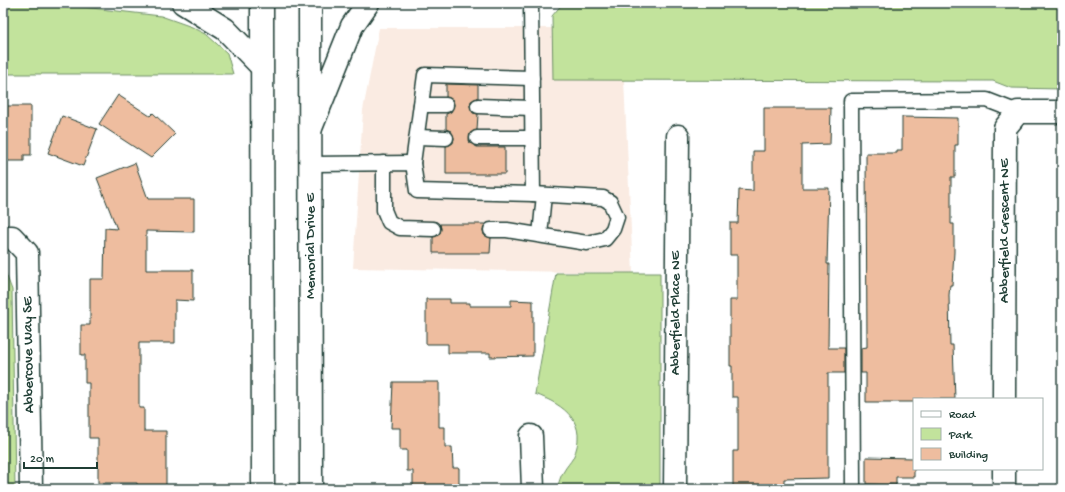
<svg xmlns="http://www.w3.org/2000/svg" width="1065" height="492" viewBox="0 0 1065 492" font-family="'Gochi Hand',sans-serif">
	<rect width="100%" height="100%" fill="#fff"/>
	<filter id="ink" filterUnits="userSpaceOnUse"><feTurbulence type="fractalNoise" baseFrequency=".025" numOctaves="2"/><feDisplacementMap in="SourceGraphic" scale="8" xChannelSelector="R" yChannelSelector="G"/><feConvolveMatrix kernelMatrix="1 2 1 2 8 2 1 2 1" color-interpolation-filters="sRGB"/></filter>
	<g filter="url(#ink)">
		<!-- built -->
		<path fill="#faebe2" d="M379,28H552L554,80H624L633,273L353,268L363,110Z"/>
		<!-- green -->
		<g fill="#c2e39c" stroke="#709068">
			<path d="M3,3H48L161,16L192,27L206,34L227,53L233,74H3Z"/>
			<path d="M563,3H1062V89L1011,88L993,81L553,80L552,16Z"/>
			<path d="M3,266L12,290L15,489H3Z"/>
			<path d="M556,273H660V489H557C559,483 560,476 564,471C566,467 570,463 573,458C589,423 565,405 535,394Z"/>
		</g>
		<!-- building -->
		<g fill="#eebd9f" stroke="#1f3d34">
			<path d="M446,84L478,85V98L471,101L470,106L473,113L478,114L477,130L470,133L469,142L477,147H505V174H446V146L453,143L454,138L451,131L446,129V114L451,112L454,105L453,100L446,97Z"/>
			<path d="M118,95L150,116L153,113L175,134L151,158L99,124Z"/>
			<path d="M3,106H31V155H24V161H3Z"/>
			<path d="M764,108H831L830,144L802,145V188H829L827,264H829L828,348H844V373H828V478L784,479V489H733V451H738V397H732V366H730V300H737V255H730V223H738L739,190L753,191V151H764Z"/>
			<path d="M62,116L97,129L83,166L48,153Z"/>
			<path d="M902,117L958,118V145H955V177H951V224H954V252L952,285H950L949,295L950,345H953L955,399H914V402H866V373H861V348L867,347L866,153H897V150H902Z"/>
			<path d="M135,163L148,199H194V232L146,231V270H193V301L175,300V343H139V408H144V431H166V489H137V483H98V438H89V383H85V355H81V325H90V279H104L105,228L117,229L97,178Z"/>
			<path d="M440,224H485L483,230L484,235L491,238L490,253H433V237L440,233L441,229Z"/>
			<path d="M426,299H450V303H470V306H511V300L533,301V356L490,357V353H448V344H426Z"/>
			<path d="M393,382H439V427H445V447H452L453,468H459V489H413V471H407V450H400V428H391Z"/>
			<path d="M866,457L914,458V477H896V485L866,484Z"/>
		</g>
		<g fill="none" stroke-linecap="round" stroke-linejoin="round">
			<!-- service casing -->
			<g stroke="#1f3d34" stroke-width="17">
				<g id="service">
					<path d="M421,105H446"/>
					<path d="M478,106L532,108"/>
					<path d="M417,137L446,138"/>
					<path d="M477,138H532"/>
					<path d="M384,163V210L389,222L400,228L433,229"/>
					<path d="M413,163L425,75L532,78"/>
					<path d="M312,164L413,163L417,191L533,194L531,3"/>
					<path d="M491,230H507L587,243L605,239L613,229L617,217L610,202L603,198L533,194"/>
					<path d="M540,235L544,195"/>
					<path d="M853,489L851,101L987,100L1018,112"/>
				</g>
			</g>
			<!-- minor casing -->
			<g stroke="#1f3d34" stroke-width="25">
				<g id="minor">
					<path d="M3,237H12L27,253L31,489"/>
					<path d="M1004,399L1005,128L1018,112H1062"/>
					<path d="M531,436L533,489"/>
					<path d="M675,489L678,136"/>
					<path d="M1004,489V469"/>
				</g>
			</g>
			<!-- tertiary casing -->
			<g stroke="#1f3d34" stroke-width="25">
				<g id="tertiary">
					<path d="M262,3L263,489"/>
					<path d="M310,3L311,489"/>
				</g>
			</g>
			<!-- secondary casing -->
			<g stroke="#1f3d34" stroke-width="25">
				<g id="secondary">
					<path d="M183,3L225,29L261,66"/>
					<path d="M311,128L352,26L368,3"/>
				</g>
			</g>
			<!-- service -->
			<use href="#service" stroke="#fff" stroke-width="14"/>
			<!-- minor -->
			<use href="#minor" stroke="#fff" stroke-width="22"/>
			<!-- tertiary -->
			<use href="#tertiary" stroke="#fff" stroke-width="22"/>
			<!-- secondary -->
			<use href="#secondary" stroke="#fff" stroke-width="22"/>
		</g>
	</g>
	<g text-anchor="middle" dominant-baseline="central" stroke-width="4" stroke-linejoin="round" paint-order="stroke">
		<!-- street labels -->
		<g font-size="15" fill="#1f3d34" stroke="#fff">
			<text transform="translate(1005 231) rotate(-90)">Abberfield Crescent NE</text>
			<text transform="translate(311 246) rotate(-90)">Memorial Drive E</text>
			<text transform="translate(676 313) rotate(-90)">Abberfield Place NE</text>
			<text transform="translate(29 355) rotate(-91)">Abbercove Way SE</text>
		</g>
	</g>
	<!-- margin -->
	<rect width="1065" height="492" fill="none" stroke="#fff" stroke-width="16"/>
	<rect x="8" y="8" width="1049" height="476" fill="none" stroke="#1f3d34" stroke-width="1.5" filter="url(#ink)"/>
	<!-- legend -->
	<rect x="913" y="398" width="130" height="72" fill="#ffffff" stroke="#a5b1ae"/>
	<rect x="921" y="411" width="20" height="6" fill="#ffffff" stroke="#a5b1ae"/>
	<text x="949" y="418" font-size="12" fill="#1f3d34">Road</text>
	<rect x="921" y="428" width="20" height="12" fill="#c2e39c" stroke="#a5b1ae"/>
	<text x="949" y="438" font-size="12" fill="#1f3d34">Park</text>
	<rect x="921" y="448" width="20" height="12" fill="#eebd9f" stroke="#a5b1ae"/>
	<text x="949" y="458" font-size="12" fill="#1f3d34">Building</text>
	<!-- scale -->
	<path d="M24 462v6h73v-6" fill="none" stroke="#1f3d34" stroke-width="2"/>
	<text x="30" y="462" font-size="12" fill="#1f3d34" stroke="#ffffff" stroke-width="3" paint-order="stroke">20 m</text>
</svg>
